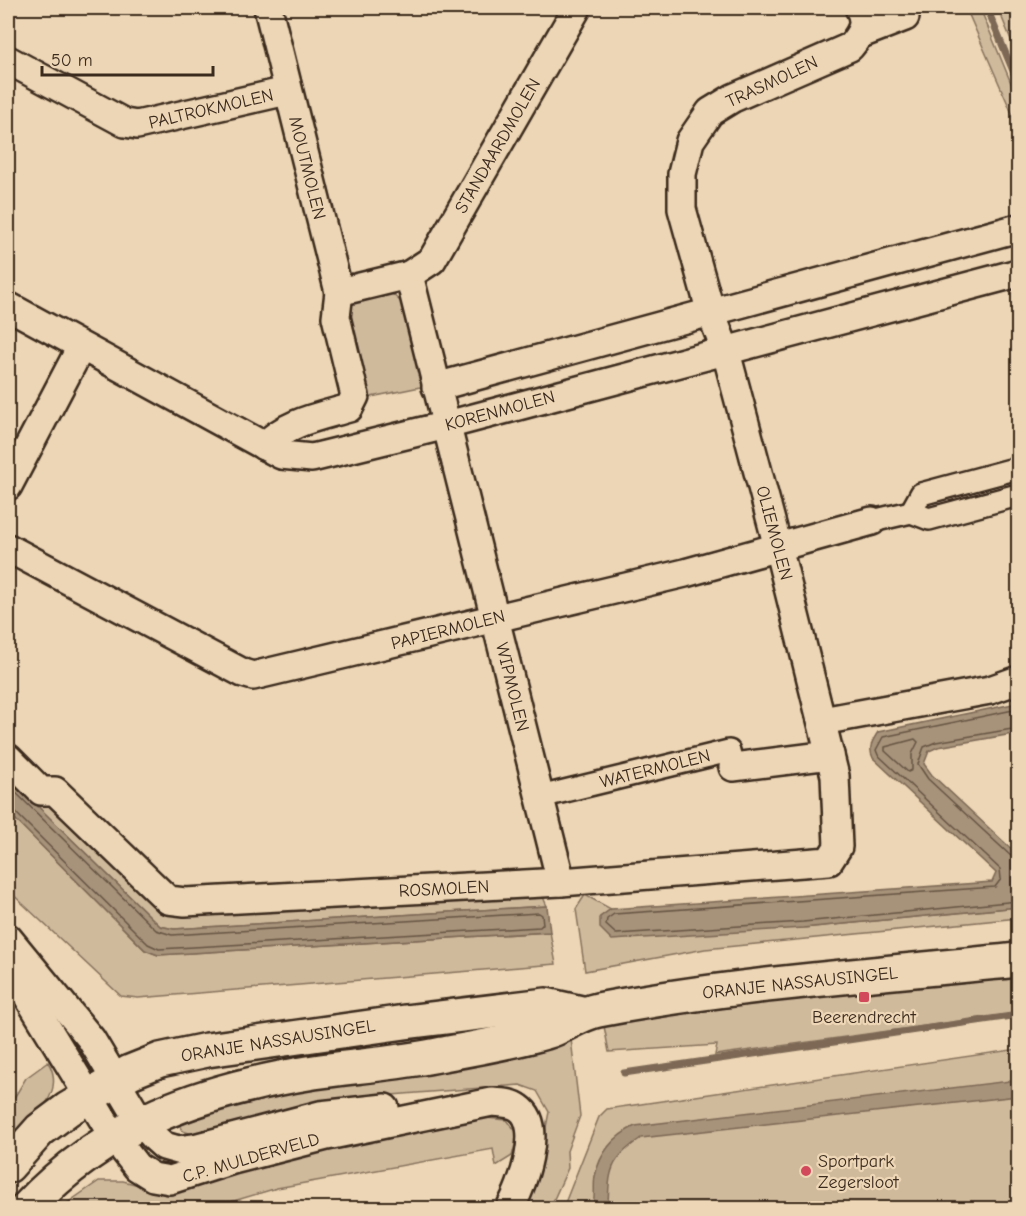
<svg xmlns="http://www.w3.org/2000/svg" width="1026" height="1216" viewBox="0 0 1026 1216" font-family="'Comic Neue',sans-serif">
	<rect width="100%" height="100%" fill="#edd6b5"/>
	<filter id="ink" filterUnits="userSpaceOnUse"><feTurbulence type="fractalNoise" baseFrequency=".0167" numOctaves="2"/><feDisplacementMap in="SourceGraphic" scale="12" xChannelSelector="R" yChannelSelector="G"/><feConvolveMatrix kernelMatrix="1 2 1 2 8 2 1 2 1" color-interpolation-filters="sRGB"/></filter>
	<g filter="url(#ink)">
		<!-- green -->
		<g fill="#d0ba9c" stroke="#86725d" stroke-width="1.5">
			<path d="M966,8H980L1018,100V127Z"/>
			<path d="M998,8H1018V57Z"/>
			<path d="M386,289L406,306L425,384L420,387L361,399L337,299Z"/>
			<path d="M8,766L47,806H55L168,913L542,895L547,906L174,929L160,926L8,777Z"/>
			<path d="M8,812L145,950L158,955L550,932L556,964L138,998L121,996L8,890Z"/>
			<path d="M585,895L611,909L600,917L803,928L1018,907V918L705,949L585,971L576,909Z"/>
			<path d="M1018,971V1013L715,1055L717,1045L609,1052L604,1026L736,1003Z"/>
			<path d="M571,1039L580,1116L567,1151L568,1168L550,1208H523L543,1143L549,1112L537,1091L520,1085L378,1096L286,1110L195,1135L183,1131L178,1120L212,1104Z"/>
			<path d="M1018,1049V1208H563L599,1117L607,1109Z"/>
			<path d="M48,1062C68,1094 30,1123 8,1142V1108L26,1078Z"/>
			<path d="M475,1117L507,1120L518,1134L512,1156L496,1166L493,1149L277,1188L210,1208H60L99,1181H123L166,1192L323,1143Z"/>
		</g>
		<!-- water -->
		<g fill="#a7927a" stroke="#7c6855" stroke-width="1.5">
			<path d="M1018,703V733L938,747L929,751L924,764L932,775L1018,855V907L803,928L612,940L600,928V917L611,909L992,882L996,873L873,758C868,748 872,741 878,732Z"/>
			<path d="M8,777L160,926L174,929L547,906L550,932L158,955L145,950L8,812Z"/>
			<path d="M1018,1080V1096L641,1138C609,1160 609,1171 608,1208H592C596,1198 593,1187 595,1176C600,1153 614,1136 635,1126Z"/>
		</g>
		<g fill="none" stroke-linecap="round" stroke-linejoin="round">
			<!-- shore -->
			<g stroke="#665443" stroke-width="1.5">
				<path d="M1018,709L883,737L876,750L878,755L1000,869L1001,879L995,887L614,914L607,919L606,925L616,934L803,922L1018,901"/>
				<path d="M1018,728L936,742L924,747L918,764L928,779L1012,857L1018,859"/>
				<path d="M915,739L918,742L912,754V770L908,772L885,751V747Z"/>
				<path d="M8,785L156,930L172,935L539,913L542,915L543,924L540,927L159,949L148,944L14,811L8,809"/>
			</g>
			<!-- stream -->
			<g stroke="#7c6855" stroke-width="7">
				<path d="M987,8L1018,83"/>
				<path d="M624,1073L1018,1015"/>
			</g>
			<!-- pedestrian casing -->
			<g stroke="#3b2a1e" stroke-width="26">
				<g id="pedestrian">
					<path d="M911,512L921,494L1018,468"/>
					<path d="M872,521L911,512L929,519L1018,495"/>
					<path d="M540,797L729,751L733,767"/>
				</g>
			</g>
			<!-- minor casing -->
			<g stroke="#3b2a1e" stroke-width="32">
				<g id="minor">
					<path d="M268,8L339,292L409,275L561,882"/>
					<path d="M861,34L905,17"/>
					<path d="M8,60L125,123L137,125L287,91"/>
					<path d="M409,275L432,260L577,8"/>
					<path d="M8,306L281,455L312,458L447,425L1018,273"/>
					<path d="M436,387L1018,228"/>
					<path d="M264,446C287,422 318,417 349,408L355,396L336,317L339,292"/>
					<path d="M8,486L81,347"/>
					<path d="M8,548L243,673L253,676L685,573L872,521"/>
					<path d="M822,721L990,690L1018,680"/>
					<path d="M8,758L41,791H55L168,900L185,902L561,882L829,861L838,847L835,776L778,547L726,352L711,313L682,209V174L690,141L710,112L733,98L850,47C861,34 868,23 859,8"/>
					<path d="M733,767L830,755"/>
					<path d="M8,938L91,1039L140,1121L155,1138L164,1146L178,1150L194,1148L320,1115L385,1108"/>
					<path d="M8,964L113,1136L137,1167L153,1177L170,1180L233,1160L327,1136L492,1102C501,1103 511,1102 519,1108C545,1126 522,1187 510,1208"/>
				</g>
			</g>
			<!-- secondary casing -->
			<g stroke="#3b2a1e" stroke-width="38">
				<g id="secondary">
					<path d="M8,1166L40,1130L68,1109L130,1072L160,1060L207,1050L405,1022L546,1005L582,1013"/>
					<path d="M27,1208C106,1123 202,1090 314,1072C357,1066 401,1063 443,1054C477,1048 512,1042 546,1032C564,1027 578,1014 598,1010C736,984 879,974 1018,960"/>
				</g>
			</g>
			<!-- pedestrian -->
			<use href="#pedestrian" stroke="#edd6b5" stroke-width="21"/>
			<!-- minor -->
			<use href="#minor" stroke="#edd6b5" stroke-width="27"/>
			<!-- secondary -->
			<use href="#secondary" stroke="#edd6b5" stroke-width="33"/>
		</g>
	</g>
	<!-- markers -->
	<g fill="#d1495b" stroke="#edd6b5" stroke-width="2">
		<rect x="858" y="991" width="12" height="12" rx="3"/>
		<circle cx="806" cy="1171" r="6"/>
	</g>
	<g text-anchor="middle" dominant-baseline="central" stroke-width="4.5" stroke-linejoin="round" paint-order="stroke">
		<!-- street labels -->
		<g font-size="18" fill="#3b2a1e" stroke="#edd6b5">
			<text transform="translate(772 82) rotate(-25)">TRASMOLEN</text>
			<text transform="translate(211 109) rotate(-13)">PALTROKMOLEN</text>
			<text transform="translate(498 146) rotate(-60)">STANDAARDMOLEN</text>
			<text transform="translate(307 168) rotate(76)">MOUTMOLEN</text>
			<text transform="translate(500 411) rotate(-15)">KORENMOLEN</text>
			<text transform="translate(774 533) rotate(75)">OLIEMOLEN</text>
			<text transform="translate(448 630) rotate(-14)">PAPIERMOLEN</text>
			<text transform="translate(512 687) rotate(76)">WIPMOLEN</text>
			<text transform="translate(655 769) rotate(-14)">WATERMOLEN</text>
			<text transform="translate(444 889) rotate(-3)">ROSMOLEN</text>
			<text transform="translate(800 983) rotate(-6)">ORANJE NASSAUSINGEL</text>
			<text transform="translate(278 1041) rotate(-9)">ORANJE NASSAUSINGEL</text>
			<text transform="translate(251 1158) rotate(-16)">C.P. MULDERVELD</text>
		</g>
		<!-- poi labels -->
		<g font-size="18" fill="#3b2a1e" stroke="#edd6b5">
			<text x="864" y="1017">Beerendrecht</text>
			<text x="818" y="1161" text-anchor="start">Sportpark<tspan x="818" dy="21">Zegersloot</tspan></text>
		</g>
	</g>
	<!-- margin -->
	<rect width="1026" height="1216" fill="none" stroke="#edd6b5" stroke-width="30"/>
	<rect x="15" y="15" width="996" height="1186" fill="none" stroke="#3b2a1e" stroke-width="2" filter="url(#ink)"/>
	<!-- scale -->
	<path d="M42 66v9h171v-9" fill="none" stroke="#3b2a1e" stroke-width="3"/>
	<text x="51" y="66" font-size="18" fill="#3b2a1e" stroke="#edd6b5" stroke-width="4.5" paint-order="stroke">50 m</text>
</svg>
